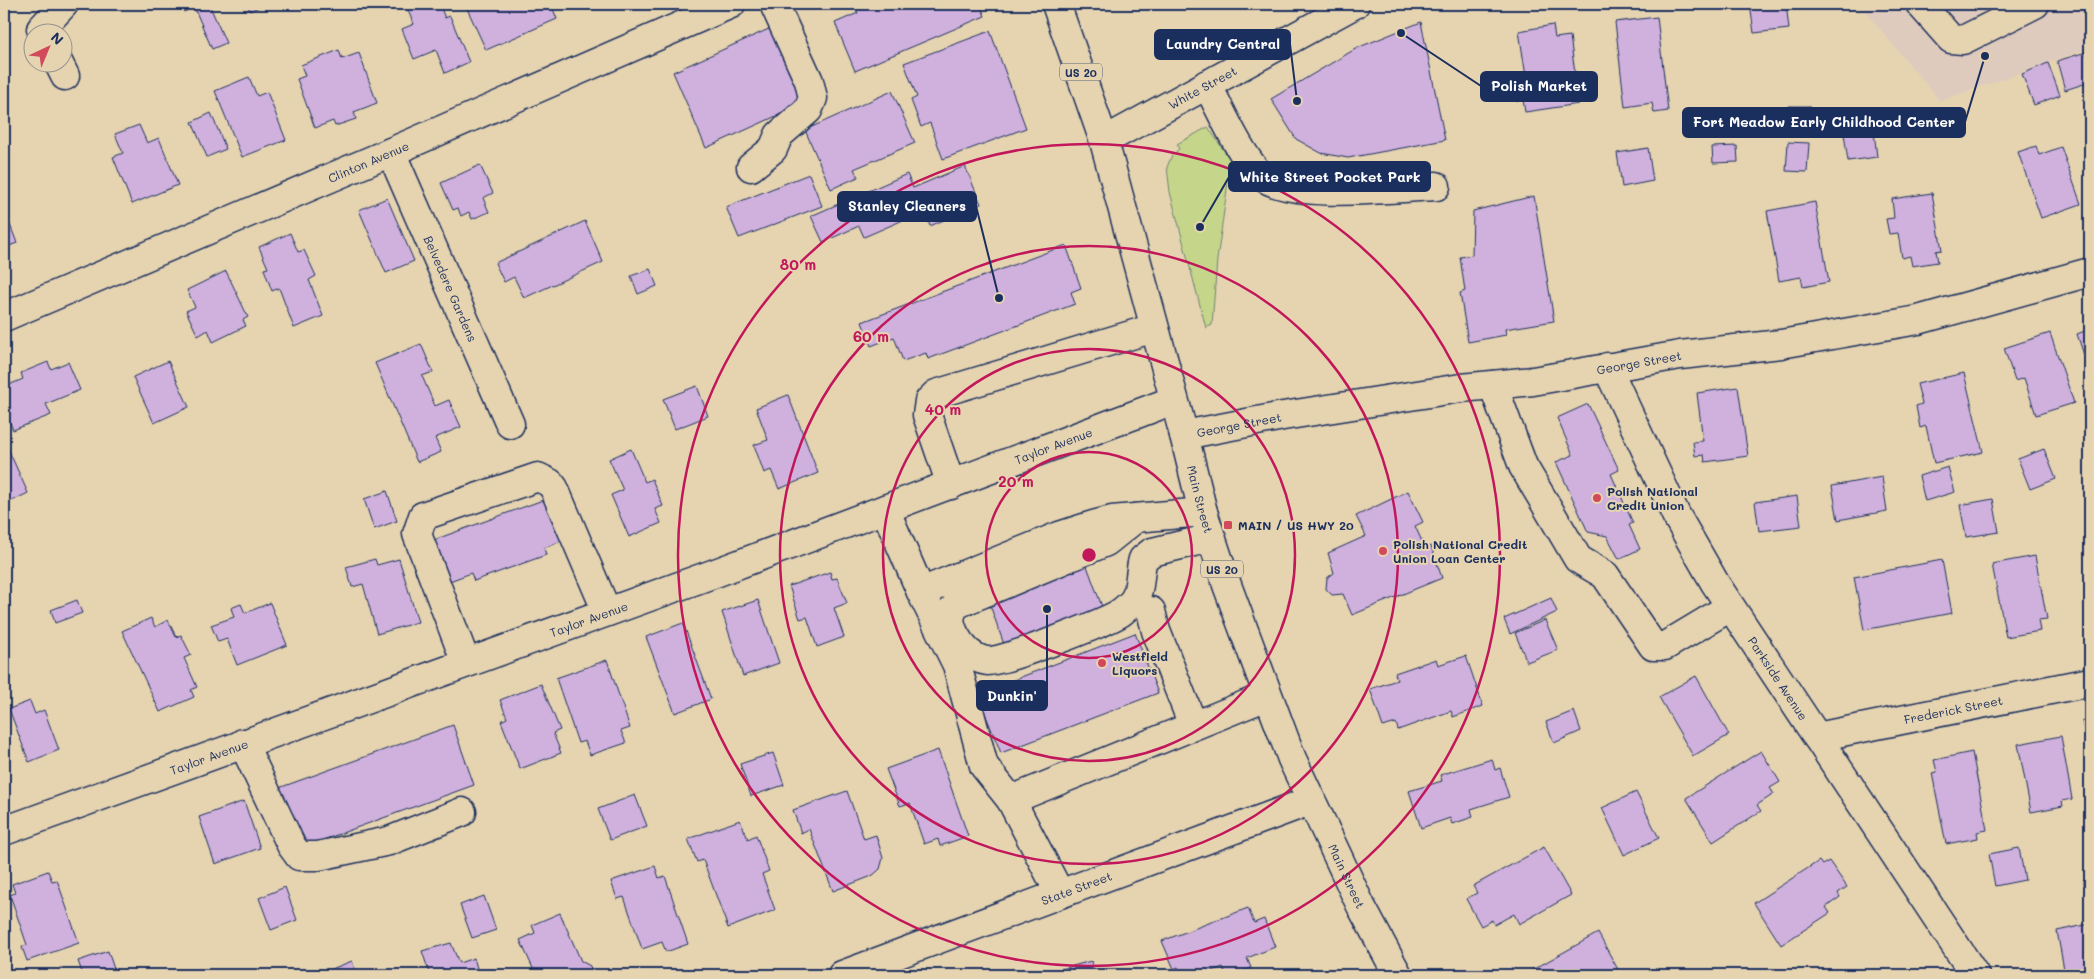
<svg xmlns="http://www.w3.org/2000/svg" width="2094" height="979" viewBox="0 0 2094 979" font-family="Mali,sans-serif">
	<rect width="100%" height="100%" fill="#e6d4b1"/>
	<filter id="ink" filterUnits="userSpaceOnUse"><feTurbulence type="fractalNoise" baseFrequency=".02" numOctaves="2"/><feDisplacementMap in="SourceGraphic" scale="10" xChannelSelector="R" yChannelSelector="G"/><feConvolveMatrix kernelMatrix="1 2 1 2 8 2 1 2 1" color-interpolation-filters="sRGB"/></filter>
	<g filter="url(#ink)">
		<!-- built -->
		<path fill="#dfcabe" d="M1859,4H2090V48L1940,101Z"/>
		<!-- green -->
		<path fill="#c5d68a" stroke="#708274" d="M1208,127L1231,161L1217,260L1212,325L1206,328L1170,192L1167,167L1172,155L1179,149L1177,144Z"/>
		<!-- building -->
		<g fill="#d0b1dd" stroke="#1b2f5e">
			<path d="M181,4H209L226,43L212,49L194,7L184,12Z"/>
			<path d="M247,4H265L250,11Z"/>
			<path d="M352,4H367L355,10Z"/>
			<path d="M405,4H439L445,18L450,16L469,62L445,73L436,50L414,59L402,29L414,24Z"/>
			<path d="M465,4H551L557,19L486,50Z"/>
			<path d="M864,4H980L985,16L855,71L835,23L858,13L855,7Z"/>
			<path d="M1750,4H1786L1789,29L1754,33Z"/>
			<path d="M1657,17L1668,111L1654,113L1652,103L1625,107L1615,22Z"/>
			<path d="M1421,22L1445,140L1348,158L1321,153L1296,139L1271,99L1357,48Z"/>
			<path d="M1553,25L1555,38L1570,36L1579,104L1525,112L1523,100L1515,101L1513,85L1527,83L1519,31Z"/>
			<path d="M771,28L805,103L706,148L673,72Z"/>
			<path d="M990,31L1026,128L943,159L930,123L921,127L911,100L917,97L904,63Z"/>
			<path d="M339,50L342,59L359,53L377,103L354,112L356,119L335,126L333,121L315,128L297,79L305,76L301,65Z"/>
			<path d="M2086,52L2090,66V82L2065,90L2057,61Z"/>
			<path d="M2048,63L2060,95L2034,105L2022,74Z"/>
			<path d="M249,77L257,96L267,92L286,140L242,157L215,91Z"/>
			<path d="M892,91L915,143L854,169L858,177L831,189L805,130Z"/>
			<path d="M1788,106H1810L1811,125H1788Z"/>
			<path d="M211,113L226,149L207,157L192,122Z"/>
			<path d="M1873,123L1877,157L1848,161L1843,127Z"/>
			<path d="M139,125L147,143L159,138L178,185L132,204L113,157L123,153L115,134Z"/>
			<path d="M1788,142L1809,143L1807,172L1786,171Z"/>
			<path d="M1737,146L1738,162L1713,163L1712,147Z"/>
			<path d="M2036,146L2039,155L2061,147L2081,204L2041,218L2018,152Z"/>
			<path d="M1648,148L1653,181L1622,187L1617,153Z"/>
			<path d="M480,165L493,193L483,198L489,212L472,219L469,212L461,216L458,208L453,210L441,183Z"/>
			<path d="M965,166L981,204L930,226L924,211L864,237L859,226L823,242L811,216L907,174L913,188Z"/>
			<path d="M809,174L822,206L739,238L726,207Z"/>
			<path d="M1932,193L1942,250L1936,251L1938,262L1912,266L1910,256L1902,258L1898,233L1889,234L1886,219L1894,218L1892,199Z"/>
			<path d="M1534,196L1554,321L1505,329L1506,335L1468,342L1460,293L1465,291L1460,257L1472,255L1473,211Z"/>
			<path d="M387,198L414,261L386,273L359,210Z"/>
			<path d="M1815,202L1829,282L1803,287L1801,277L1779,281L1767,211Z"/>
			<path d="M7,217L17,243L4,248V218Z"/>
			<path d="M585,221L603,262L524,298L514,277L504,282L495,263Z"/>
			<path d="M290,233L298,252L304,250L316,276L309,280L323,316L294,328L279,288L272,291L264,269L268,268L259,247Z"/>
			<path d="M1066,245L1081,288L1071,292L1075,304L928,359L926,353L903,361L894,337L871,346L862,322Z"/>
			<path d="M650,269L657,286L638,294L631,276Z"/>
			<path d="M226,271L248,317L243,320L246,326L213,342L208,330L198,336L186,311L195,307L187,290Z"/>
			<path d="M2090,329V373L2077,334Z"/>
			<path d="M2050,333L2074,403L2036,415L2024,378L2015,381L2004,348Z"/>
			<path d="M421,344L433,372L422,376L435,406L449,400L461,427L435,438L441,452L417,462L375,363Z"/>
			<path d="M168,361L189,407L154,423L133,377Z"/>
			<path d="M48,362L51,369L68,362L80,390L46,404L51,415L13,430L4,408V398L7,397L4,387L23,379L21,373Z"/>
			<path d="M1964,373L1983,452L1934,463L1926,426L1920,428L1916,406L1922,404L1917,384Z"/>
			<path d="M697,386L708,416L675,429L663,399Z"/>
			<path d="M1738,387L1748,456L1705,462L1704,455L1695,456L1693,442L1703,441L1697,393Z"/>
			<path d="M788,395L818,473L779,489L771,470L764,473L754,445L768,440L756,408Z"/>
			<path d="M1588,404L1619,470L1611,474L1633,523L1629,525L1640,549L1619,559L1607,536L1588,532L1556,462L1573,455L1557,418Z"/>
			<path d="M4,440L28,493L4,505Z"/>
			<path d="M631,449L645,482L652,479L663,506L655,509L661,523L629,537L611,495L623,490L609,459Z"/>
			<path d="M2044,449L2056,479L2030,489L2018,459Z"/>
			<path d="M1948,467L1955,492L1925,501L1919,476Z"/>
			<path d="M1882,477L1887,511L1838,520L1832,486Z"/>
			<path d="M387,491L397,521L374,529L364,499Z"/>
			<path d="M1408,491L1423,522L1415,526L1425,548L1431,546L1442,578L1352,615L1343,594L1332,595L1326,589L1327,578L1334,573L1328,553L1366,536L1356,516Z"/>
			<path d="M1797,496L1801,526L1759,531L1755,502Z"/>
			<path d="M551,497L566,539L544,548L546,555L474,581L471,573L447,582L431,541Z"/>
			<path d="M1993,499L1999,532L1966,537L1960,505Z"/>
			<path d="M2035,556L2047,619L2038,620L2040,631L2006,637L1992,564Z"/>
			<path d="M375,559L377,565L399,559L418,622L377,634L363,584L352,587L346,567Z"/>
			<path d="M1942,560L1952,613L1864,630L1854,577Z"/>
			<path d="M1087,566L1104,612L1006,650L990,605Z"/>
			<path d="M830,572L832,579L837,578L847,603L834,608L844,637L817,647L807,617L800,619L789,586Z"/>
			<path d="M1551,598L1557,612L1510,634L1504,619Z"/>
			<path d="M77,600L82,613L55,623L51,610Z"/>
			<path d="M758,600L779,663L743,676L722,612Z"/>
			<path d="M270,603L287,645L237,665L227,639L218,642L211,625L234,617L231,608L241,604L245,613Z"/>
			<path d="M151,618L155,627L168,620L176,637L181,635L191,655L184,658L197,687L191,690L194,697L160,712L122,631Z"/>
			<path d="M1545,620L1558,650L1527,662L1515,633Z"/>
			<path d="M683,623L711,699L675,713L646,637Z"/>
			<path d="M1135,633L1158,693L1001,753L977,694Z"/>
			<path d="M1466,656L1483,706L1453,717L1451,711L1398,730L1396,723L1383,727L1370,689L1397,680L1395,673L1436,659L1438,665Z"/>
			<path d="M607,660L630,728L621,731L626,743L590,755L585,741L578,743L556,678Z"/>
			<path d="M1696,676L1729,735L1693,756L1659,697Z"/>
			<path d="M541,684L560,730L553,733L561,753L520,769L501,721L507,718L500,700Z"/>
			<path d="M30,701L35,714L44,710L59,750L29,762L9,709Z"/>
			<path d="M1574,711L1581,731L1554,743L1546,722Z"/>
			<path d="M2090,720V762L2082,721Z"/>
			<path d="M453,725L474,785L298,849L276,789Z"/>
			<path d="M2061,736L2072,799L2062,801L2063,806L2031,812L2018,744Z"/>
			<path d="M938,750L968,836L940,846L938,839L924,844L910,803L900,806L886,769Z"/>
			<path d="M1761,751L1780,782L1770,788L1774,794L1757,805L1761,811L1713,842L1686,798Z"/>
			<path d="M1972,752L1987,830L1977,832L1978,838L1946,844L1932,773L1937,772L1934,760Z"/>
			<path d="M773,753L784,785L751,796L740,764Z"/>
			<path d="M1492,759L1495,770L1500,768L1509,797L1471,809L1473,817L1452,824L1450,818L1421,828L1409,791L1442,781L1440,775Z"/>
			<path d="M847,791L864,839L876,835L883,858L880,869L872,876L833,891L809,829L801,833L793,810Z"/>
			<path d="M1636,792L1659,838L1624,855L1602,808Z"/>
			<path d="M635,795L647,826L610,840L598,809Z"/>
			<path d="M244,801L260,848L215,864L199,817Z"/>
			<path d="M740,820L748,839L756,835L769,871L762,874L775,910L728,928L703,860L697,862L688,839Z"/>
			<path d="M1544,847L1571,895L1519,924L1514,914L1494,925L1492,920L1481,926L1466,899L1477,893L1473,886Z"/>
			<path d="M2019,848L2025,880L1995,886L1989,854Z"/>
			<path d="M1819,861L1822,865L1829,861L1847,887L1838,893L1840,897L1826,907L1830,913L1781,945L1754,903Z"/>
			<path d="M655,866L659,878L665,876L688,944L666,952L662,942L642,949L624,897L617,899L611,881Z"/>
			<path d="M48,871L52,881L57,880L79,943L27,961L22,947L27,945L10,895L15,893L12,884Z"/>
			<path d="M285,887L297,920L271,930L259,898Z"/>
			<path d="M484,896L496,930L472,938L460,905Z"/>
			<path d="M1248,908L1254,923L1264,919L1275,947L1247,958L1251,968L1231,975H1226L1223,967L1201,975H1181L1178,967L1174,969L1162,941Z"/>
			<path d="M560,913L581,961L590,966L593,975H536L520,940L535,933L532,925Z"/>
			<path d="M2090,924V975H2065L2057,931Z"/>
			<path d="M1598,933L1621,975H1523Z"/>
			<path d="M451,943L459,963L474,958L479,975H430L422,951Z"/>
			<path d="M108,951L116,975H83L78,961Z"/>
			<path d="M352,961L357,975H316Z"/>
			<path d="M1091,961L1095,975H1040Z"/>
		</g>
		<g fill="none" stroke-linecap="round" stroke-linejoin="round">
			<!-- minor casing -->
			<g stroke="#1b2f5e" stroke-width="31">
				<g id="minor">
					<path d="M1920,4L1951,39L1963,40L2035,4"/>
					<path d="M43,32L41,29L64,4"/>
					<path d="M58,62L65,76"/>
					<path d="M1207,84C1219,107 1243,161 1262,176C1291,200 1397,188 1436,186"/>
					<path id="s1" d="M1104,141L1355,4"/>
					<path id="s2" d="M391,152L510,424"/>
					<path d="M751,167L773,149L779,135L808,110L813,98L809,81L774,4"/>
					<path id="s3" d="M4,317L391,152L731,4"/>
					<path id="s4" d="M1607,367L1676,515L1715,583L1975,975"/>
					<path d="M1493,385L1523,466L1578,559L1605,575L1653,646H1665L1730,607"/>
					<path id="s5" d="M1184,435L1283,416L1461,388L1533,381L1680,355L1781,344L1918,320L2090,272"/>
					<path d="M951,485L927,415L929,401L936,394L1154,328"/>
					<path d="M885,509L921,592L957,665L984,766L1011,800L1060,894"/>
					<path d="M1136,518L1106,542L957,604C948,615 949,623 955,635C961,647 973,659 987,661C999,664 1106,622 1120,613C1124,610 1131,604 1134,600C1141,589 1139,572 1143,559L1152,552L1211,538"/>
					<path d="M921,592L1059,536L1093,525L1112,520L1203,512"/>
					<path d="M1151,611L1156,631L1193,725"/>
					<path d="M466,663L417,534L423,516L538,477L550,483L554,488L607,612"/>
					<path id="s6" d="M1817,737L2090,682"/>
					<path d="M243,743L291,845L299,856H318L389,841L462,812"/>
					<path d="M1011,800L1267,696"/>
					<path id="s7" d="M4,831L718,572L1174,400"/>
					<path id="s8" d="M842,975L1310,801"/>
				</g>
			</g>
			<!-- major casing -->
			<g stroke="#1b2f5e" stroke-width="31">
				<g id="major">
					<path id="s9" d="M1056,4L1104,141L1184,435L1203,512L1227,585L1292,759L1361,906L1398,975"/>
				</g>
			</g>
			<!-- minor -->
			<use href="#minor" stroke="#e6d4b1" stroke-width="28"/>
			<!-- major -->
			<use href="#major" stroke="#e6d4b1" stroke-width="28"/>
		</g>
	</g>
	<!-- distance rings -->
	<g fill="none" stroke="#c2185b" stroke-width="2.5">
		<circle cx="1089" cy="555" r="103"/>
		<circle cx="1089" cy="555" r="206"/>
		<circle cx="1089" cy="555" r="309"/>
		<circle cx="1089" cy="555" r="411"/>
	</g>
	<!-- markers -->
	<g fill="#d1495b" stroke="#e6d4b1" stroke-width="2">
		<circle cx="1597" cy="498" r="5"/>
		<rect x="1223" y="520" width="10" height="10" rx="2.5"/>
		<circle cx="1383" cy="551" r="5"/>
		<circle cx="1102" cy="663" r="5"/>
	</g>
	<g text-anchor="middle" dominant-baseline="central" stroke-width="4" stroke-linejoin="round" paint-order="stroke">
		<!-- shield labels -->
		<g fill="#e6d4b1" stroke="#586077" stroke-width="1">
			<rect x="1060" y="63.5" width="42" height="17" rx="4"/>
			<rect x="1201" y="560.5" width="42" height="17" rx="4"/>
		</g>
		<g font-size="11" font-weight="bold" fill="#1b2f5e">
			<text x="1081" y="72">US 20</text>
			<text x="1222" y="569">US 20</text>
		</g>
		<!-- street labels -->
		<g font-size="12" fill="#1b2f5e" stroke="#e6d4b1">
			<text stroke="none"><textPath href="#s1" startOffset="112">White Street</textPath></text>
			<text stroke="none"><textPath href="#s3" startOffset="396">Clinton Avenue</textPath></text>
			<text stroke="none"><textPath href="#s2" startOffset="149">Belvedere Gardens</textPath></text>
			<text stroke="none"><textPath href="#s5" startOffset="461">George Street</textPath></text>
			<text stroke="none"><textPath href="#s5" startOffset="56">George Street</textPath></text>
			<text stroke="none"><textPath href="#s7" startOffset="1118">Taylor Avenue</textPath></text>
			<text stroke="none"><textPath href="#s9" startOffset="516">Main Street</textPath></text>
			<text stroke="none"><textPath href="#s7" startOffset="622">Taylor Avenue</textPath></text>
			<text stroke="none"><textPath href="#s4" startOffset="356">Parkside Avenue</textPath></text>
			<text stroke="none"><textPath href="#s6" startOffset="139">Frederick Street</textPath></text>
			<text stroke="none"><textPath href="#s7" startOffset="218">Taylor Avenue</textPath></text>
			<text stroke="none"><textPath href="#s9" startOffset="921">Main Street</textPath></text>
			<text stroke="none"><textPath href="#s8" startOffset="250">State Street</textPath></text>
		</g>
		<!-- poi labels -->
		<g font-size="12" font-weight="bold" fill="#1b2f5e" stroke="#e6d4b1" text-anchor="start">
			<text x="1607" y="491">Polish National<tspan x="1607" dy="14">Credit Union</tspan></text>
			<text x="1238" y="525">MAIN / US HWY 20</text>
			<text x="1393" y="544">Polish National Credit<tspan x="1393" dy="14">Union Loan Center</tspan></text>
			<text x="1112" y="656">Westfield<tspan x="1112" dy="14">Liquors</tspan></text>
		</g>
	</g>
	<circle cx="1089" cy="555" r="8" fill="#c2185b" stroke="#e6d4b1" stroke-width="2.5"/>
	<g font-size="15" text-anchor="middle" font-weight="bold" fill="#c2185b" stroke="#e6d4b1" stroke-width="4" stroke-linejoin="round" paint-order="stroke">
		<text x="798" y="270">80 m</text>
		<text x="871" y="342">60 m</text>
		<text x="943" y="415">40 m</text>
		<text x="1016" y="487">20 m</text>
	</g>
	<!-- callouts -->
	<path fill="none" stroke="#1b2f5e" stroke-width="2" d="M1297 101L1290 44M1401 33L1481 86M1985 56L1965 122M1200 227L1229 177M999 298L976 206M1047 609L1047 696"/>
	<g fill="#1b2f5e" stroke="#e6d4b1" stroke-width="2">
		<circle cx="1297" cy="101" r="5"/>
		<circle cx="1401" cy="33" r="5"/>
		<circle cx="1985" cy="56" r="5"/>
		<circle cx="1200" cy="227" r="5"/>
		<circle cx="999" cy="298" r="5"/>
		<circle cx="1047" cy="609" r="5"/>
	</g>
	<g fill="#1b2f5e" stroke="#1b2f5e" stroke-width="2">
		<rect x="1155" y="30" width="135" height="29" rx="5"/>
		<rect x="1481" y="72" width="116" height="29" rx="5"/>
		<rect x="1683" y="108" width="282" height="29" rx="5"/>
		<rect x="1229" y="162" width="201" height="29" rx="5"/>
		<rect x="838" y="192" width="138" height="29" rx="5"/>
		<rect x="977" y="681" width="70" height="29" rx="5"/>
	</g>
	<g font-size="14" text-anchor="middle" font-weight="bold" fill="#fff">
		<text x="1223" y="49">Laundry Central</text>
		<text x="1539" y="91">Polish Market</text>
		<text x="1824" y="127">Fort Meadow Early Childhood Center</text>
		<text x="1330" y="182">White Street Pocket Park</text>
		<text x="907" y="211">Stanley Cleaners</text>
		<text x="1012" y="701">Dunkin'</text>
	</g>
	<!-- margin -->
	<rect width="2094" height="979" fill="none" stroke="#e6d4b1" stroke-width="20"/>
	<rect x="10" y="10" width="2074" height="959" fill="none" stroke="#1b2f5e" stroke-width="2" filter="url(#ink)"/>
	<!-- north arrow -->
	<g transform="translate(48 48) rotate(44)"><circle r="24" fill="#e6d4b1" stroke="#959290"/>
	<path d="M0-4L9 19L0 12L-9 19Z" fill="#d1495b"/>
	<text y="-8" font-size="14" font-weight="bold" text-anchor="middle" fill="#1b2f5e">N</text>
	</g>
</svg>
